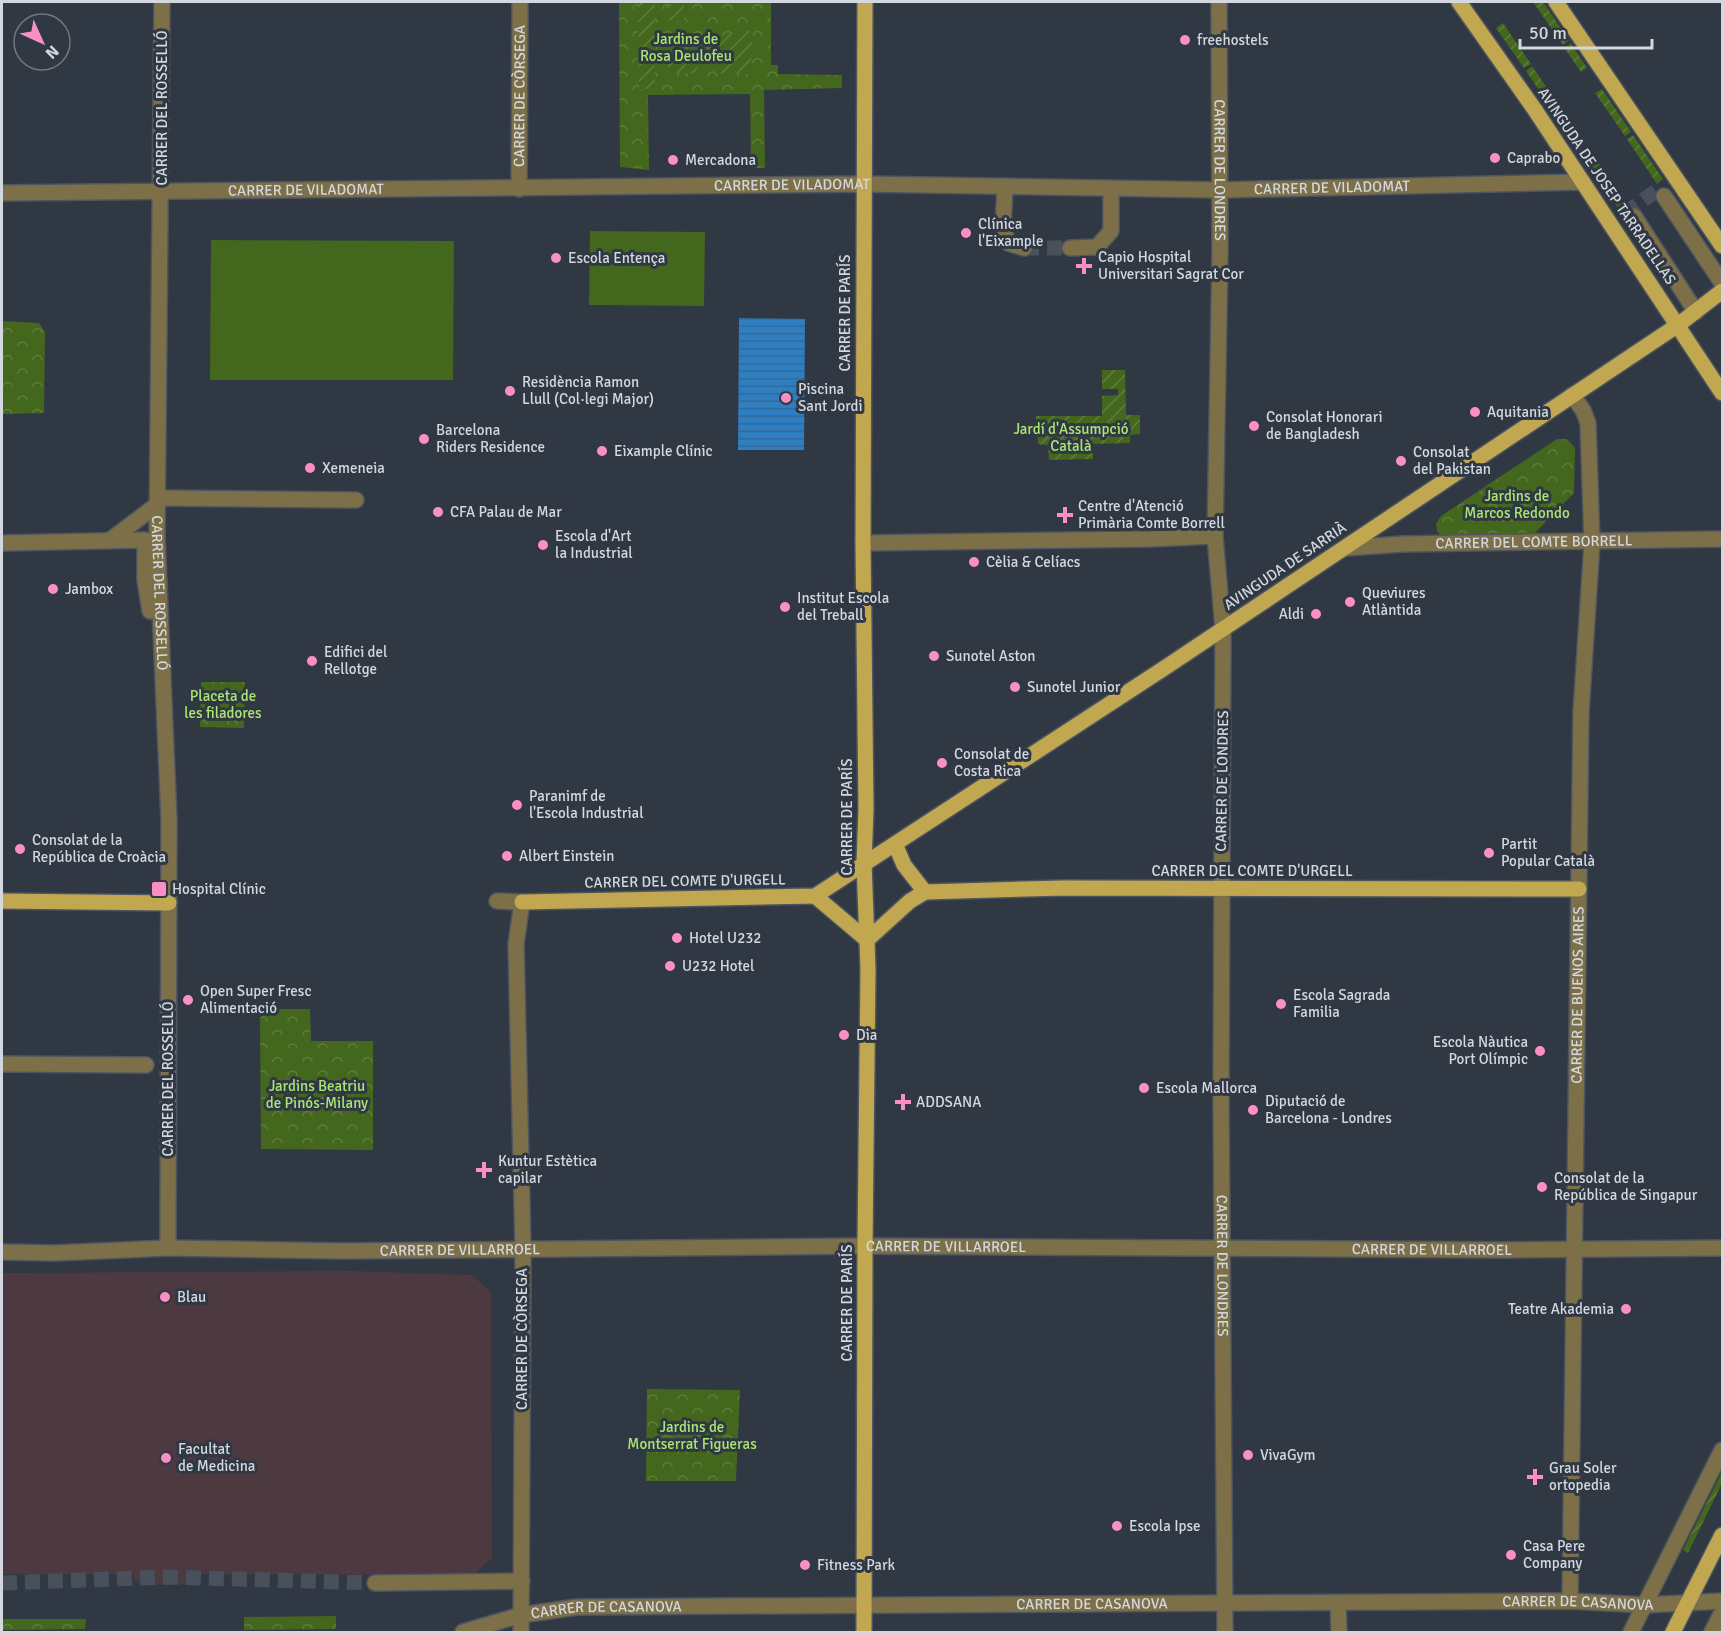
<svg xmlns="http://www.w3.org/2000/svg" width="1724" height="1634" viewBox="0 0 1724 1634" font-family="Signika,sans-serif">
	<defs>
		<pattern id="park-crowns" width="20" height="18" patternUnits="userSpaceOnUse" patternTransform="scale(1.5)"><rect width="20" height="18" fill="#44671e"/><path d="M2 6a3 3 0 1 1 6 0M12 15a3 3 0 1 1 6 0" fill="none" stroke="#5e7c3e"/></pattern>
		<pattern id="garden-furrows" width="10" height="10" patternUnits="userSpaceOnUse" patternTransform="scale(1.5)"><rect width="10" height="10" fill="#44671e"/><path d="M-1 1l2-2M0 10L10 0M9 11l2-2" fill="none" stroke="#5e7c3e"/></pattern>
		<pattern id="water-rules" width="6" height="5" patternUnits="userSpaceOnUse" patternTransform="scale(1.5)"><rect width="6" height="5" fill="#2e7ec2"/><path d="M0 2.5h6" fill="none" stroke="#346996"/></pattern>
	</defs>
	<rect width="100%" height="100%" fill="#303844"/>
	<!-- medical -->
	<path fill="#4d3940" d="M350,1271L472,1275L491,1292L492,1558L473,1575L198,1574L192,1584L164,1585L140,1584L135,1581L133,1574H2V1273Z"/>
	<!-- park -->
	<g fill="url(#park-crowns)">
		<path d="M619,2H771V65H778V74L842,75V88L764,90L765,168H751L750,94L648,95L649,170L620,167Z"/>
		<path d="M2,321L39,323L45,332L44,413L2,414Z"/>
		<path d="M1557,439H1567L1575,448L1574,493L1532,536L1442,537L1437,531L1436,524L1441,516Z"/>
		<path d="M201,682H245L244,728L200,727Z"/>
		<path d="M269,1009H310L311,1041H373V1150L261,1149L260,1018Z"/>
		<path d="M647,1389L740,1390L736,1481H646Z"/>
		<path d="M336,1616V1629L244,1630V1617Z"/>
		<path d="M2,1619H86L85,1629L2,1630Z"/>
	</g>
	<!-- garden -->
	<g fill="url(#garden-furrows)">
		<path d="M638,2H655V89H639Z"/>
		<path d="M1533,2H1543L1569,40L1563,45Z"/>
		<rect x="667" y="6" width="17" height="15"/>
		<path d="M1503,23L1531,64L1524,68L1496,28Z"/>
		<path d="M753,30L750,74L720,73V36Z"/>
		<path d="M1571,43L1587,68L1581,72L1565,49Z"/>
		<rect x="668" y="53" width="29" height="20"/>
		<path d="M1532,66L1549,91L1543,96L1526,71Z"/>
		<path d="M1602,89L1631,132L1625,136L1595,93Z"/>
		<path d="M1633,135L1663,179L1657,184L1627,139Z"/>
		<path d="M1597,160L1625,202L1618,208L1589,165Z"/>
		<path d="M1102,370H1125L1126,415H1140V434L1130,435V443L1093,444V459L1049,460L1048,445L1038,444L1036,416H1102V396L1118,395V389H1102Z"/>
		<path d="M1722,1472V1483L1688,1553L1683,1550Z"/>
	</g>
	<!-- pitch -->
	<g fill="#44671e">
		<path d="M590,231L705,232L704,306L589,305Z"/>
		<path d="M211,240L454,241L453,380H210Z"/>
	</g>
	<!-- water -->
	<path fill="url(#water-rules)" d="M739,318L805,319L804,450H738Z"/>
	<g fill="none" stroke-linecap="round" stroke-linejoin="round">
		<!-- minor-tunnel -->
		<g stroke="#48505b" stroke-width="15" stroke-dasharray="15 8" stroke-linecap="butt">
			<path d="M1634,216L1631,209L1656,191L1664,196"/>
			<path d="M1024,248H1070"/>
			<path d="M2,1583L167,1577L375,1583"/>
		</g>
		<!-- minor casing -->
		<g stroke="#4d5560" stroke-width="18">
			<g id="minor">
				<path id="s1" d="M162,2L157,537L169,820L168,1248"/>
				<path id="s2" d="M1219,2L1220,253L1215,536L1223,629L1221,1098L1225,1632"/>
				<path d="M1005,186L1003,228L1008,243L1024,248"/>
				<path id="s3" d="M519,189L520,2"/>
				<path id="s4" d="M2,193L864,184L1220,190L1583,182"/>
				<path d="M1664,196L1722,283"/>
				<path d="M1634,216L1696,312"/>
				<path d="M1070,248L1097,247L1111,231V188"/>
				<path d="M158,498L356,500"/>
				<path d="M109,541L158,504"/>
				<path d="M2,543L145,540V580L150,611"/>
				<path d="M863,543L1148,539L1215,536"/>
				<path id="s5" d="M1345,548L1403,544L1722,539"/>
				<path d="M497,901L522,902L516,944L523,1249L521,1632"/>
				<path d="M2,1064L146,1065"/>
				<path id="s6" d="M2,1252L54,1253L168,1248L343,1251L865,1246L1507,1250L1722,1248"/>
				<path d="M375,1583L522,1581"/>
				<path id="s7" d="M1570,1601L1581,712L1592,543L1588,423L1583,410L1572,395"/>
				<path d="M1338,1603L1339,1632"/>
				<path id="s8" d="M463,1632L521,1615L577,1607L1570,1601L1645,1605L1722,1601"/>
				<path d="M1631,1632L1722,1450"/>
				<path d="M1712,1632L1722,1612"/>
			</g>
		</g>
		<!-- major casing -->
		<g stroke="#4d5560" stroke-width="18">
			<g id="major">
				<path d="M1459,2L1535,110L1722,393"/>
				<path d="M1556,2L1722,246"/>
				<path d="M895,844L904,865L925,892"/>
				<path d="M815,896L867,940"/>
				<path d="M2,901L169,903"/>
				<path d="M522,902L815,896L1166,667L1678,325L1722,291"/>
				<path d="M867,940L910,901L925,892L1063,888L1579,889"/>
				<path d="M864,1632L865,1246L868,969L864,863L866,809L863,543L865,2"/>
				<path d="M1673,1632L1722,1535"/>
			</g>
		</g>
		<!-- minor -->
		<use href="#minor" stroke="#7d7049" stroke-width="15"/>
		<!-- major -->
		<use href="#major" stroke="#c2a751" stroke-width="15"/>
	</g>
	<!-- markers -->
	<g fill="#fa8fc6" stroke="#303844" stroke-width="2">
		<circle cx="1185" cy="40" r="6"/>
		<circle cx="1495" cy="158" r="6"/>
		<circle cx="673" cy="160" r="6"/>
		<circle cx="966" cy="233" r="6"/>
		<circle cx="556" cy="258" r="6"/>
		<path d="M1081 257h6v6h6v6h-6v6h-6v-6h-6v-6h6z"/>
		<circle cx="510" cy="391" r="6"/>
		<circle cx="786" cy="398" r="6"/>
		<circle cx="1475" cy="412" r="6"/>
		<circle cx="1254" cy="426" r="6"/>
		<circle cx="424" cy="439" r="6"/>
		<circle cx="602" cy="451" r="6"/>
		<circle cx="1401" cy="461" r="6"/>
		<circle cx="310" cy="468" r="6"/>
		<circle cx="438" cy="512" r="6"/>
		<path d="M1062 506h6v6h6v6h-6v6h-6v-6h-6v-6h6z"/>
		<circle cx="543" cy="545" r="6"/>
		<circle cx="974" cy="562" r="6"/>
		<circle cx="53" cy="589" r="6"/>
		<circle cx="1350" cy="602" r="6"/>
		<circle cx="785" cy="607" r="6"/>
		<circle cx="1316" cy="614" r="6"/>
		<circle cx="934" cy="656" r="6"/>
		<circle cx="312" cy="661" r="6"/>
		<circle cx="1015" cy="687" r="6"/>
		<circle cx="942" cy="763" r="6"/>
		<circle cx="517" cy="805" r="6"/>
		<circle cx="20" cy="849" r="6"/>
		<circle cx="1489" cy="853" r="6"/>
		<circle cx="507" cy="856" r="6"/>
		<rect x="151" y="881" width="16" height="16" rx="3"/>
		<circle cx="677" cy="938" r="6"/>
		<circle cx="670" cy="966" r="6"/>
		<circle cx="188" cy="1000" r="6"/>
		<circle cx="1281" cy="1004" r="6"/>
		<circle cx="844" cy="1035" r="6"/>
		<circle cx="1540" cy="1051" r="6"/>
		<circle cx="1144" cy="1088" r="6"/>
		<path d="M900 1093h6v6h6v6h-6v6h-6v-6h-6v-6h6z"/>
		<circle cx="1253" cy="1110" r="6"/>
		<path d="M481 1161h6v6h6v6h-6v6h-6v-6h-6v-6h6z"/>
		<circle cx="1542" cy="1187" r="6"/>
		<circle cx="165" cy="1297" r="6"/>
		<circle cx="1626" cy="1309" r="6"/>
		<circle cx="1248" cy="1455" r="6"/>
		<circle cx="166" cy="1458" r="6"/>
		<path d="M1532 1468h6v6h6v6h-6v6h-6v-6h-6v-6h6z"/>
		<circle cx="1117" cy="1526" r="6"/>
		<circle cx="1511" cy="1555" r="6"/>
		<circle cx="805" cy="1565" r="6"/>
	</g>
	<g text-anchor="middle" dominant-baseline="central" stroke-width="6" stroke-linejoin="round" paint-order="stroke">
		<!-- park labels -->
		<g font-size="15" fill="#aae672" stroke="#303844">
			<text x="686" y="39">Jardins de<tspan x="686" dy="17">Rosa Deulofeu</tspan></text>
			<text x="1071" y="429">Jardí d'Assumpció<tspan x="1071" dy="17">Català</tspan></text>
			<text x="1517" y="496">Jardins de<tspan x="1517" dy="17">Marcos Redondo</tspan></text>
			<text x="223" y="696">Placeta de<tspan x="223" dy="17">les filadores</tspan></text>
			<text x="317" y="1086">Jardins Beatriu<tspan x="317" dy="17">de Pinós-Milany</tspan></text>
			<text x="692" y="1427">Jardins de<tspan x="692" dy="17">Montserrat Figueras</tspan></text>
		</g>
		<!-- poi labels -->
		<g font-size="15" fill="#d3d8df" stroke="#303844" text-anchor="start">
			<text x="1197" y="40">freehostels</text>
			<text x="1507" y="158">Caprabo</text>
			<text x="685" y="160">Mercadona</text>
			<text x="978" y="224">Clínica<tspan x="978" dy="17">l'Eixample</tspan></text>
			<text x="1098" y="257">Capio Hospital<tspan x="1098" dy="17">Universitari Sagrat Cor</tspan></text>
			<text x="568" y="258">Escola Entença</text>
			<text x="522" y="382">Residència Ramon<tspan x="522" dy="17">Llull (Col·legi Major)</tspan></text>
			<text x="798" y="389">Piscina<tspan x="798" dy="17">Sant Jordi</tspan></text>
			<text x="1487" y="412">Aquitania</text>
			<text x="1266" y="417">Consolat Honorari<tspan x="1266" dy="17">de Bangladesh</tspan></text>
			<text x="436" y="430">Barcelona<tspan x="436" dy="17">Riders Residence</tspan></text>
			<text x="614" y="451">Eixample Clínic</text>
			<text x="1413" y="452">Consolat<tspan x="1413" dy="17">del Pakistan</tspan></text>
			<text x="322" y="468">Xemeneia</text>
			<text x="1078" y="506">Centre d'Atenció<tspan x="1078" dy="17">Primària Comte Borrell</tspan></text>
			<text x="450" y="512">CFA Palau de Mar</text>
			<text x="555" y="536">Escola d'Art<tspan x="555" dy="17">la Industrial</tspan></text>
			<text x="986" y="562">Cèlia &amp; Celíacs</text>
			<text x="65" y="589">Jambox</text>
			<text x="1362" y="593">Queviures<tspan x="1362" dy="17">Atlàntida</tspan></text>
			<text x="797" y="598">Institut Escola<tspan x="797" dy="17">del Treball</tspan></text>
			<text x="1304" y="614" text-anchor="end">Aldi</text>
			<text x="324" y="652">Edifici del<tspan x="324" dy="17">Rellotge</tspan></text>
			<text x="946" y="656">Sunotel Aston</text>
			<text x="1027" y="687">Sunotel Junior</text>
			<text x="954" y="754">Consolat de<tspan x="954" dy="17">Costa Rica</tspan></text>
			<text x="529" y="796">Paranimf de<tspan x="529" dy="17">l'Escola Industrial</tspan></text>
			<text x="32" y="840">Consolat de la<tspan x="32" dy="17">República de Croàcia</tspan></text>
			<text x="1501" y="844">Partit<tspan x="1501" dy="17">Popular Català</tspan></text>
			<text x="519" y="856">Albert Einstein</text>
			<text x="172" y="889">Hospital Clínic</text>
			<text x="689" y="938">Hotel U232</text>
			<text x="682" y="966">U232 Hotel</text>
			<text x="200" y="991">Open Super Fresc<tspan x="200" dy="17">Alimentació</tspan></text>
			<text x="1293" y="995">Escola Sagrada<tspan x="1293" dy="17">Familia</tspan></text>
			<text x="856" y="1035">Dia</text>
			<text x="1528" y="1042" text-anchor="end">Escola Nàutica<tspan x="1528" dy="17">Port Olímpic</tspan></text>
			<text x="1156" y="1088">Escola Mallorca</text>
			<text x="1265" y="1101">Diputació de<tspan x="1265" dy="17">Barcelona - Londres</tspan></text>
			<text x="916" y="1102">ADDSANA</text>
			<text x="498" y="1161">Kuntur Estètica<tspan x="498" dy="17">capilar</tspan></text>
			<text x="1554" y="1178">Consolat de la<tspan x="1554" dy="17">República de Singapur</tspan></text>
			<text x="177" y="1297">Blau</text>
			<text x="1614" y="1309" text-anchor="end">Teatre Akademia</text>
			<text x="178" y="1449">Facultat<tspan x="178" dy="17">de Medicina</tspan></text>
			<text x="1260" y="1455">VivaGym</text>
			<text x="1549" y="1468">Grau Soler<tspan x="1549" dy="17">ortopedia</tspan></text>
			<text x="1129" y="1526">Escola Ipse</text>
			<text x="1523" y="1546">Casa Pere<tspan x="1523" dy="17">Company</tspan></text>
			<text x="817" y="1565">Fitness Park</text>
		</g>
		<!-- street labels -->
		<g font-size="15" fill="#d3d8df" stroke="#303844">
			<text stroke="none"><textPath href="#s3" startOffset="93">CARRER DE CÒRSEGA</textPath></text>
			<text transform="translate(162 108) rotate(-90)">CARRER DEL ROSSELLÓ</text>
			<text stroke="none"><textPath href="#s2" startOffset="168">CARRER DE LONDRES</textPath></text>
			<text stroke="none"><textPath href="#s4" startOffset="790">CARRER DE VILADOMAT</textPath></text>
			<text transform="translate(1607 186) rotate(56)">AVINGUDA DE JOSEP TARRADELLAS</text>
			<text stroke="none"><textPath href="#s4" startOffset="1330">CARRER DE VILADOMAT</textPath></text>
			<text stroke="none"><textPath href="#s4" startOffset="304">CARRER DE VILADOMAT</textPath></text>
			<text transform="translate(845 313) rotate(-90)">CARRER DE PARÍS</text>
			<text stroke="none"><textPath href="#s5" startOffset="189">CARRER DEL COMTE BORRELL</textPath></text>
			<text transform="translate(1285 566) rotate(-34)">AVINGUDA DE SARRIÀ</text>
			<text stroke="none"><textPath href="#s1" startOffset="591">CARRER DEL ROSSELLÓ</textPath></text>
			<text transform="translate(1222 781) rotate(-89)">CARRER DE LONDRES</text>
			<text transform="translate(847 817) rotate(-90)">CARRER DE PARÍS</text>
			<text x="1252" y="871">CARRER DEL COMTE D'URGELL</text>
			<text transform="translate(685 881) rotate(-1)">CARRER DEL COMTE D'URGELL</text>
			<text stroke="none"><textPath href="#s7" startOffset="606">CARRER DE BUENOS AIRES</textPath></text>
			<text transform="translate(168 1079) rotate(-90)">CARRER DEL ROSSELLÓ</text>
			<text stroke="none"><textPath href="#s6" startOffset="944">CARRER DE VILLARROEL</textPath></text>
			<text stroke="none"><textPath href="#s6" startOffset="458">CARRER DE VILLARROEL</textPath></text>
			<text stroke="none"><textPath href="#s6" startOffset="1430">CARRER DE VILLARROEL</textPath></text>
			<text stroke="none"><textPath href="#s2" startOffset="1264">CARRER DE LONDRES</textPath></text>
			<text transform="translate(847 1303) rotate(-90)">CARRER DE PARÍS</text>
			<text transform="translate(522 1339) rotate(-90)">CARRER DE CÒRSEGA</text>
			<text stroke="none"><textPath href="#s8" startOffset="1118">CARRER DE CASANOVA</textPath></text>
			<text stroke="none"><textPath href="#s8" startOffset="632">CARRER DE CASANOVA</textPath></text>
			<text stroke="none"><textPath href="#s8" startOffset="146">CARRER DE CASANOVA</textPath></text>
		</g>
	</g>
	<!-- border -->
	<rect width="1724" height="1634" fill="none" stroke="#d3d8df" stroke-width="6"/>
	<!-- north arrow -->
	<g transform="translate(42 42) rotate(135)"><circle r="28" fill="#303844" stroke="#717882" stroke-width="1.5"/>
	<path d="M0-4.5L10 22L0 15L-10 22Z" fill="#fa8fc6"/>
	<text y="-9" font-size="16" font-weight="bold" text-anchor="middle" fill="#d3d8df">N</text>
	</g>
	<!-- scale -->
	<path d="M1520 39v9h132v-9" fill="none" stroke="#d3d8df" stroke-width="3"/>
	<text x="1529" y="39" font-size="18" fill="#d3d8df" stroke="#303844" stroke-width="4.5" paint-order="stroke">50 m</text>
</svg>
